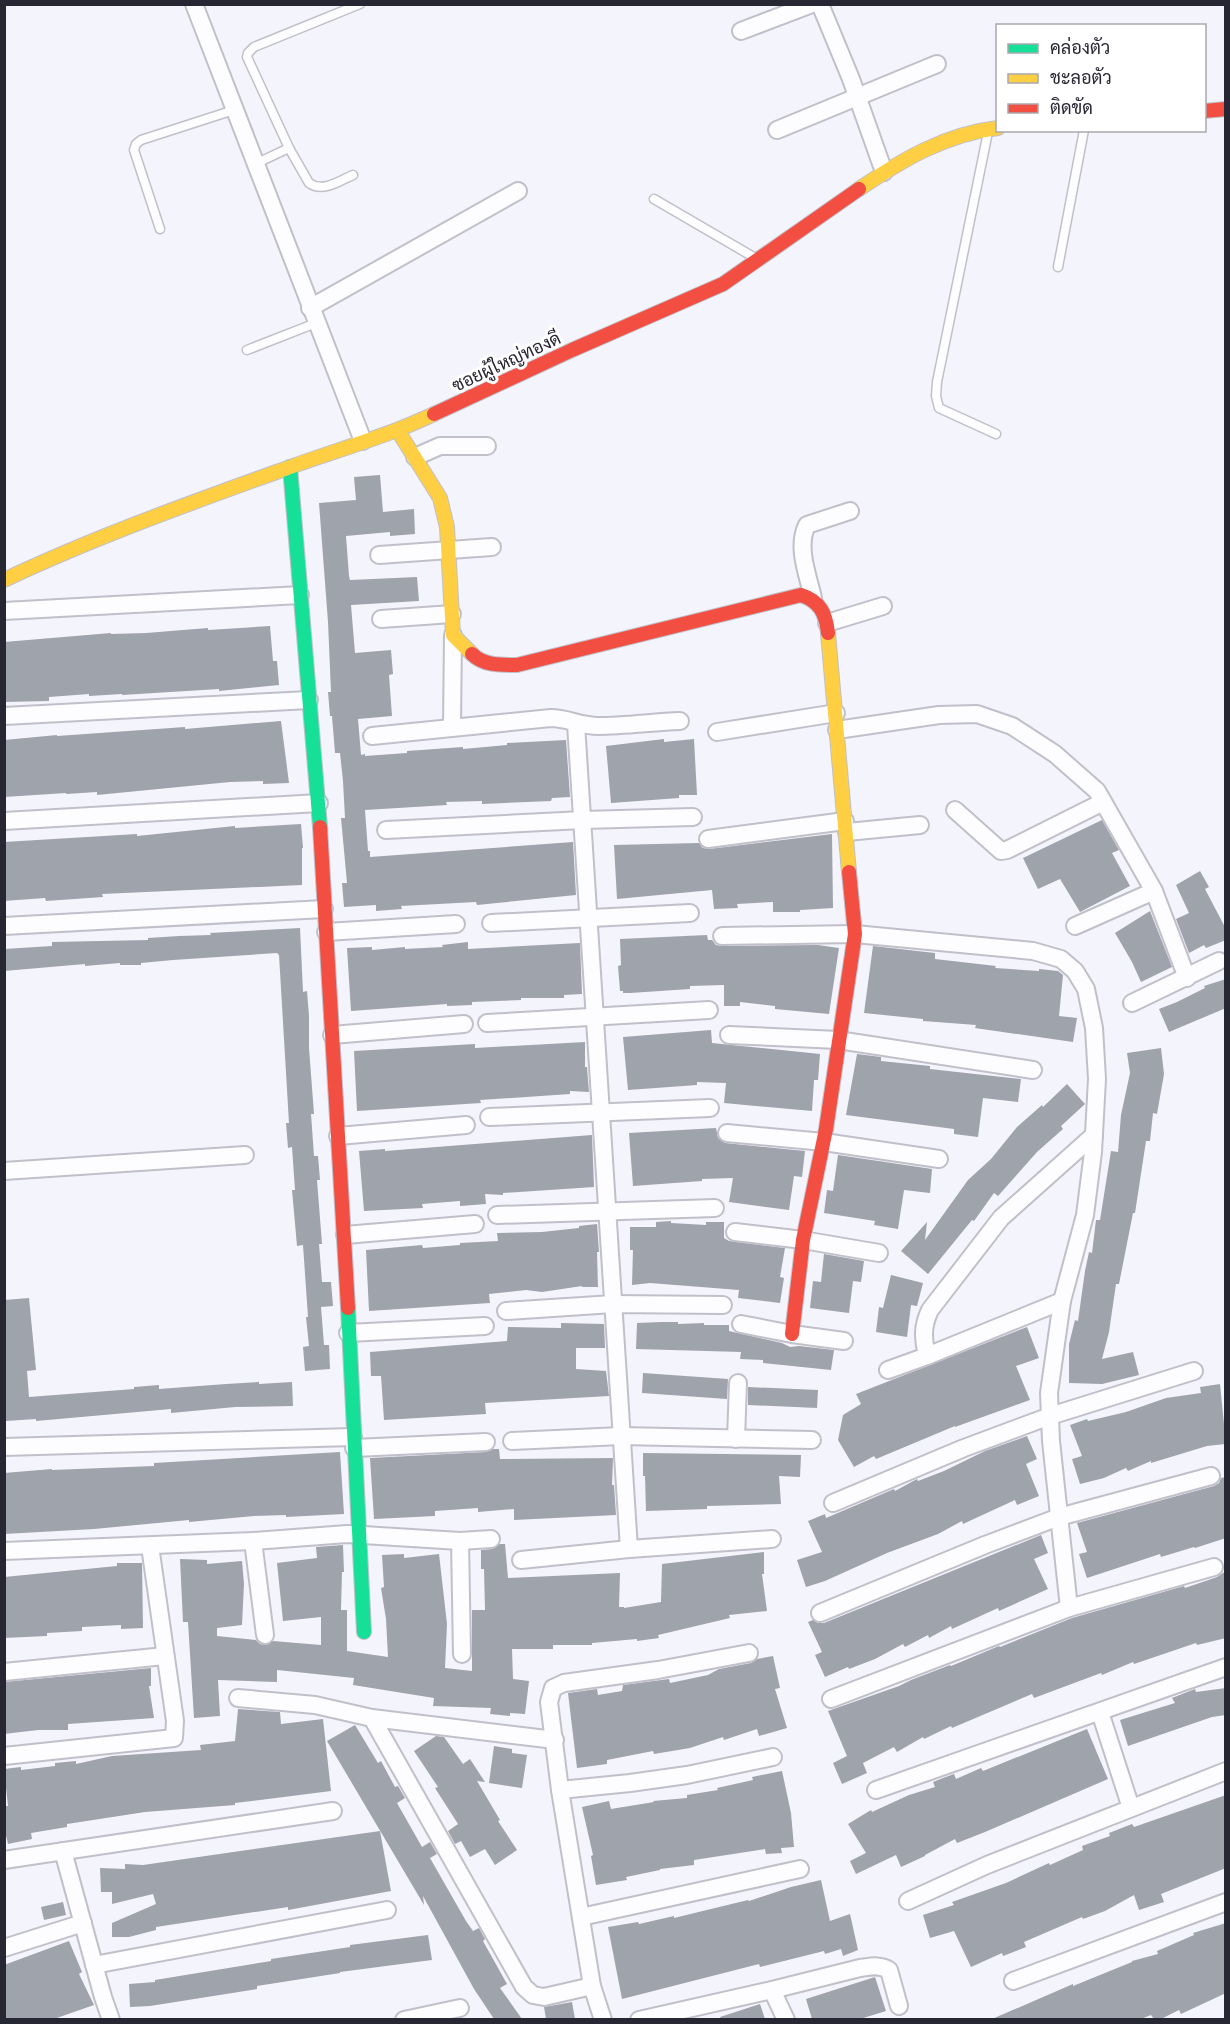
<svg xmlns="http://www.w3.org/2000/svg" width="1230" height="2024" viewBox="0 0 1230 2024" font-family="Manrope,Sarabun,sans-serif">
	<rect width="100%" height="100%" fill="#f4f4fc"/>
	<!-- building -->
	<g fill="#9fa3ab">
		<path d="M380,475L383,512L414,509L415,534L390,536V532L346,536L349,576L350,580L417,577L419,601L351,605L355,653L391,650L393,674L389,675L392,716L358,719L361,755L365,754V756L407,753V751L463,747V749L507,745V743L566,740L570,797L552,798L551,801L482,804V801L446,802L447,805L365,810L368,851H370V857L573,842L576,895L477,905L476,902L401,906L402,909L376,911V905L344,907L342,883H347L341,818H345L343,781L340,753H335L332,716H330L328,692H331L328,622L319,503L356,500L354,477Z"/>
		<path d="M270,626L273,661H277L279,685L219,691V689L122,695V694L89,696V694L49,697V701L4,702V642L111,633V634L146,633L208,628V630Z"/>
		<path d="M281,721L289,783L263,784V781L230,782L97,795V792L66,794V793L4,797V740L57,735V736L185,727V729Z"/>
		<path d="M664,739V742L694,739L697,795H679V798L611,803L606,746Z"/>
		<path d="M1102,820L1119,850L1112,853L1130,886L1080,912L1060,879L1038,889L1023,858Z"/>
		<path d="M301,824L303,848H302V885L102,894L103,897L46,901L45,898L4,901V842L137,834V836L235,826V828Z"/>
		<path d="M832,834L833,908L800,910V912H773V902L737,904L738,908L714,909L712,890L617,899L614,845L699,843L703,848L709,849Z"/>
		<path d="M1200,871L1209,887L1205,889L1226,929V940L1206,948L1204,945L1189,953L1176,919L1189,913L1176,885Z"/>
		<path d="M1150,911L1172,967L1141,982L1132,962L1115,933Z"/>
		<path d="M300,928L303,992L307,991L309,1016V1048L314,1114H311L314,1156H318L320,1180H317L322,1244H319L322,1282H331L333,1306L321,1307L324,1345H329L330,1369L305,1371L303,1347L309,1346L306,1317H308L303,1245L297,1246L292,1190H295L292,1147L288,1148L286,1123H289L279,955L277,953L173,960L141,963V965H120V963L85,966V964L4,971V949L52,946V942L148,940V938L179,936L211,935L210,933Z"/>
		<path d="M707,935L708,940H712L716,945L722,946L818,945L839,948L829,1014L775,1009V1006L740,1002V1006H724V985L690,986V989L630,993H623V991H620L618,966L621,965L620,939Z"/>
		<path d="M468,942V949L580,943L582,994L564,995V998H521V1000L472,1002V1005L447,1006V1004L351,1011L347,948L372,947V950L405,947V949L443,947L442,945Z"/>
		<path d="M873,946L935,953V959L996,966L995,968L1039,971V969L1058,971L1063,975L1059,1016L1077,1018L1073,1042L975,1028L976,1025L923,1021V1019L864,1013Z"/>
		<path d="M1226,979V1008L1169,1032L1159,1009L1177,1002L1205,988L1204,986Z"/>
		<path d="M711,1030L712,1043L820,1054L818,1080H814L812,1111L724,1103L726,1083L697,1082V1085L628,1090L623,1037Z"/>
		<path d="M585,1042V1067H587L589,1092L570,1091V1094L480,1100L481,1103L357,1111L354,1051L475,1044V1048Z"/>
		<path d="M1161,1048L1164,1074L1157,1114L1153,1113L1150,1141H1146L1135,1213H1133L1119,1284H1116L1109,1332L1102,1359L1133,1352L1139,1375L1102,1384L1069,1383V1344L1075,1320L1078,1321L1085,1271L1089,1252L1092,1253L1096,1220H1100L1111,1151L1118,1152L1121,1115L1130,1073L1127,1053Z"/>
		<path d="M857,1054L881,1057V1061L930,1066V1069L1021,1079L1018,1102L983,1098L978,1137L954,1134V1129L846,1115Z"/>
		<path d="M1067,1084L1085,1104L1061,1126L1063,1129L1037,1152L998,1196L994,1193L974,1221L972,1220L928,1274L901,1251L927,1222L925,1240L968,1180L991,1159L1017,1127L1042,1105L1043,1107Z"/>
		<path d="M716,1128L718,1138L725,1143L805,1151L802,1177L794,1176L789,1210L729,1202L733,1178L702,1179V1181L633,1186L629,1133Z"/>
		<path d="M592,1135L594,1187L503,1193V1195L485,1194L486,1204L460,1206V1201L422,1204L423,1208L364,1211L359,1151L385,1149V1151Z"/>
		<path d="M838,1155L932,1169L930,1193L904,1190L898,1229L874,1225L875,1221L824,1213L827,1190L833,1191Z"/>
		<path d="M671,1221V1223L706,1225V1222H724V1238L729,1241L785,1248L780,1277L784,1278L780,1303L738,1298L739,1290L650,1283L632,1285L633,1250H630V1227H656V1222Z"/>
		<path d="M597,1224L599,1252H597L598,1287H582V1286L542,1292L526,1290L489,1294L490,1303L369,1311L366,1250L422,1245L423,1248L460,1245V1243L498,1241L497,1233L542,1232L579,1228V1226Z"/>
		<path d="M824,1254L864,1261L861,1282L853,1281L849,1313L810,1308L813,1281L821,1282Z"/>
		<path d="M891,1275L923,1283L917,1306L911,1305L907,1337L876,1332L879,1307L883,1308Z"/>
		<path d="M29,1298L36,1370L27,1371L29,1397L134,1389V1387L159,1385V1389L226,1384L259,1382V1384L292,1382L293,1406L235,1407L171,1413V1409L36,1421V1419L6,1421L4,1300Z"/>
		<path d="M662,1322H678V1324L704,1323V1325H729V1331L782,1343L790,1347L799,1346L834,1350L831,1370L763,1363V1360L740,1359L741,1352L636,1349L637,1323Z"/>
		<path d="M561,1323L604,1324L605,1348H576V1369L606,1371L609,1396L485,1403L486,1414L384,1420L381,1376H371L370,1352L507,1341L508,1327L561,1328Z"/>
		<path d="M1027,1327L1039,1358L1016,1366L1030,1400L955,1427V1426L876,1459L874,1456L854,1467L838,1440L843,1415L861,1404L856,1394Z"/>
		<path d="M643,1373L728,1379L727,1399L642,1393Z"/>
		<path d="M1220,1384L1226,1444L1207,1446L1151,1463V1461L1128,1471L1126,1468L1104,1478L1080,1484L1072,1459L1082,1456L1070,1425L1087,1419L1088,1421L1126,1412L1166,1398L1201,1393L1200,1387Z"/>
		<path d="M748,1387L818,1390L817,1408L748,1405Z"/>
		<path d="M1027,1436L1037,1459L1026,1464L1039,1496L1017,1505L1015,1500L963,1524L962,1521L938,1534L887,1553L825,1581L806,1587L797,1560L822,1552L808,1521L825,1514L826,1518L894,1489L895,1491L917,1479L918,1481L944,1471L985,1451Z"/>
		<path d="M493,1449H499L500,1459L613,1458L612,1485H614L616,1515L514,1520V1509L478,1512V1508L435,1511V1516L374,1519L370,1458L486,1452Z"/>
		<path d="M340,1452L344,1514L286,1517V1515L254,1516L189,1522V1520L94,1529L4,1534V1473L52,1469V1470L154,1466V1463Z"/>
		<path d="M643,1453L801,1455L800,1477L779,1476L781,1504L707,1506V1509L646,1511L645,1476H643Z"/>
		<path d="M1226,1477V1538L1195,1548L1194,1547L1161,1557L1160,1554L1087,1578L1079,1554L1087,1552L1077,1523L1214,1486L1219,1483L1221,1478Z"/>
		<path d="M1041,1535L1048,1553L1034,1559L1048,1589L999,1611L998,1608L952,1629L951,1626L929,1638L928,1635L905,1647L903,1644L875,1659L849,1669L848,1667L825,1677L815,1655L822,1652L808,1622L813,1620L818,1623H824Z"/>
		<path d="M500,1544H505L508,1578L620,1573L619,1607H624V1608L661,1602L662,1564L764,1552V1574H762L767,1611L729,1615L730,1618L658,1635L659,1638L637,1641V1639L592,1643V1645H553V1649H512L513,1679L529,1681L525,1714L510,1713V1716L490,1714L491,1708L433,1706L434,1698L353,1685L354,1678L277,1670V1682L218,1680L220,1716L194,1718L188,1622H183L180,1559L207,1560V1564L242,1561L244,1584L242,1625L217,1628V1636L256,1640L260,1644L266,1645L273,1641L321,1645V1617L283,1621L277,1563L317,1558L316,1547L343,1545L344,1572H342L341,1610H347V1651L388,1657L386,1619L381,1588L384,1587L382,1555L404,1554V1558L439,1554L447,1624L445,1668L472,1671V1610H485L484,1569H481V1550L492,1549Z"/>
		<path d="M117,1563H142L143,1628L121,1629V1625L82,1627V1631L47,1633V1636L4,1638V1577L117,1566Z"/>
		<path d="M1226,1571V1638L1197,1645L1196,1643L1134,1664L1133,1662L1102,1675L1101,1673L1034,1698L1032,1694L952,1728L951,1726L924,1739L923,1737L897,1752L894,1747L863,1763L867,1773L842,1784L833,1763L847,1756L828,1711L899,1686L911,1680L950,1665L951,1666L999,1646L1000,1647L1072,1618L1184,1586L1185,1588L1217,1577Z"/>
		<path d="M773,1656L780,1688L775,1689L787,1728L759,1736L757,1729L724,1740L723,1737L690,1748L654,1754L653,1751L607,1760V1764L577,1768L568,1693L597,1689L598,1695L622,1691L623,1685L669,1679L670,1683L708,1675L719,1669L751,1663L757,1659Z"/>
		<path d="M151,1668V1686H149L154,1718L68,1724V1730H38L4,1734V1682Z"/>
		<path d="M1226,1688V1715L1212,1717L1128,1746L1120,1720L1175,1703L1172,1698L1195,1689L1196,1692Z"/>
		<path d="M238,1709L280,1712L281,1724L323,1719L331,1791L235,1803V1805L145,1812L67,1824V1827L31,1833L32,1839L8,1844L4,1827V1806H8L4,1769L21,1767V1770L55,1766V1763L76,1761V1764L112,1756L201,1750L200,1745L235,1741Z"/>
		<path d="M355,1725L378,1763L381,1761L395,1787L398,1786L405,1798L397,1803L422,1847L430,1842L437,1854L430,1858L466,1921L473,1931L479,1928L485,1939L483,1941L507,1984L500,1988L522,2019H494L474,1989L423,1896L424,1905L327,1741Z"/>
		<path d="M1087,1729L1108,1779L985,1832L957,1843L955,1839L925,1855V1856L901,1867L896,1855L856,1874L850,1861L866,1853L848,1824L871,1810L872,1812L909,1795L935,1787L933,1782L943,1778L954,1774L956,1779L981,1768L983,1771Z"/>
		<path d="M436,1736L444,1737L463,1764L470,1759L485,1782L477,1781L500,1820L498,1821L517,1850L495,1865L485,1849L470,1857L461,1841L455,1844L448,1831L458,1824L435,1788L438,1787L414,1751Z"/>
		<path d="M494,1746L512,1749V1753L527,1755L522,1788L489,1783Z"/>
		<path d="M782,1771L791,1813L794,1847L781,1848L782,1853L766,1854L765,1849L694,1860V1865L660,1869V1870L626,1877L627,1880L596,1885L591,1856L593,1855L582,1807L609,1801L611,1809L654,1802L653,1801L687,1798V1795L718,1790L717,1788L753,1780L752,1777Z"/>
		<path d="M1226,1795V1868L1161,1894L1164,1902L1139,1910L1134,1895L1105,1911L1083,1919L1082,1917L1024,1942L1026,1947L1003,1956L1002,1953L971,1967L954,1931L930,1938L923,1915L954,1905L952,1902L1006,1883L1049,1863L1050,1865L1083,1850L1082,1846L1110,1836L1109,1833L1132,1824L1134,1827Z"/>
		<path d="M380,1831L391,1891L288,1910V1907L156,1927V1930L129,1937H112V1923L156,1904L153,1894L112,1904V1892H101L100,1868L125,1869V1864L143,1865Z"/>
		<path d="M821,1880L830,1921L850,1914L858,1950L843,1956L841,1949L825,1954L824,1951L760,1967L759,1964L622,1999L608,1927L638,1922L639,1924L674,1916V1918L748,1900L749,1901L791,1887Z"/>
		<path d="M63,1902L66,1915L44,1920L41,1907Z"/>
		<path d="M1226,1923V1993L1181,2014L1179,2010L1161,2019H1154L1151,2015L1141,2019H992L1073,1984V1986L1132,1962V1961L1158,1954L1157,1951L1194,1935L1193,1933Z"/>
		<path d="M428,1935L432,1960L340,1972V1973L257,1986V1989L150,2006L130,2007L129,1984L155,1982V1980L271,1961V1959L350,1947V1945Z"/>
		<path d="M69,1941L82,1972L79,1974L94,2005L54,2019H4V1965Z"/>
		<path d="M875,1977L886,2011L860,2019H812L806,1999Z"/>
		<path d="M572,2002L575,2019H546L544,2007Z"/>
		<path d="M760,2004L765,2019H721L720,2017Z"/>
	</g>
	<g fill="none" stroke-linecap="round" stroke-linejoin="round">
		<!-- lane casing -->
		<g stroke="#c1c0ca" stroke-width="11">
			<g id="lane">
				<path d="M988,132L937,382L936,396L939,408L996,434"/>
				<path d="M289,148L309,183C323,193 339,181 353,175"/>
				<path d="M255,164L289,148L247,57L248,53L254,47L360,4"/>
				<path d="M654,199L757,259"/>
				<path d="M160,229L134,150L136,144L141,140L234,110"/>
				<path d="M1058,267L1084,130"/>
				<path d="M247,350L316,323"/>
			</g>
		</g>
		<!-- street casing -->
		<g stroke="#c1c0ca" stroke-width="20">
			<g id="street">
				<path d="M194,4L363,441"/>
				<path d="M820,4L851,79L884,172"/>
				<path d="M741,31L812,4"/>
				<path d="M777,130L937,64"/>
				<path d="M310,308L518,191"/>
				<path d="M415,457L440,446H487"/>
				<path d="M379,555L492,547"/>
				<path d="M813,598C808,575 796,547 807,525L850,511"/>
				<path d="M4,611L300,595"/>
				<path d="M381,619L452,614"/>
				<path d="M827,623L883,606"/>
				<path d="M4,716L309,700"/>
				<path d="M576,724L629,1549"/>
				<path d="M452,727L453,635"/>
				<path d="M837,730L939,715L977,714L1012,726L1055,754L1097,791L1154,891L1187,978"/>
				<path d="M717,732L836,713"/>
				<path d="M372,736L551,718C567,718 581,726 598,726C625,726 653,722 680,721"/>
				<path d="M955,810L1001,851L1007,850L1103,802"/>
				<path d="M4,821L319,803"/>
				<path d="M386,830L583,820L693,817"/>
				<path d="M847,832L920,825"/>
				<path d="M708,839L845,821"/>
				<path d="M491,923L690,913"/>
				<path d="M4,926L324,909"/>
				<path d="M1075,926L1154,891"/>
				<path d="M326,932L456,924"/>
				<path d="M722,936L855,934L1033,951L1061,959L1075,971L1086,989L1094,1028L1097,1079L1093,1152L1085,1215L1062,1301L1049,1393L1051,1441L1069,1608"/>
				<path d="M1132,1003L1219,961"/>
				<path d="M487,1023L709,1010"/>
				<path d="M332,1035L464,1024"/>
				<path d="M729,1035L838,1040L1033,1070"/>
				<path d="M489,1117L710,1108"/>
				<path d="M727,1133L824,1142L939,1159"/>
				<path d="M338,1136L466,1125"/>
				<path d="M4,1171L245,1155"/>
				<path d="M497,1215L715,1208"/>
				<path d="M735,1232L803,1240L879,1253"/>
				<path d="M345,1235L475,1224"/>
				<path d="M506,1311L613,1304L723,1305"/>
				<path d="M741,1324L792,1334L844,1341"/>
				<path d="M348,1333L485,1326"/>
				<path d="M927,1356C923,1338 922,1327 930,1310L1001,1218L1094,1135"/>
				<path d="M888,1370L927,1356L1062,1301"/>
				<path d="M736,1439L738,1383"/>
				<path d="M512,1441L621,1436L812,1440"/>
				<path d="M4,1447L353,1437"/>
				<path d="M354,1448L486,1442"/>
				<path d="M833,1503L964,1448L1050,1416L1194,1371"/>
				<path d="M253,1541L265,1635"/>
				<path d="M460,1541L462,1654"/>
				<path d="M4,1551L253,1541L347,1534L460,1541L491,1539"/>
				<path d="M521,1560L629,1549L772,1539"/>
				<path d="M820,1613L985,1545L1059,1517L1211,1476"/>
				<path d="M4,1672L165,1656"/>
				<path d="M238,1698L315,1705L372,1718L555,1740"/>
				<path d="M831,1699L1069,1608L1214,1567"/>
				<path d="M1100,1712L1131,1808"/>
				<path d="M372,1718L524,1987L533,1995L544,1997L592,1986"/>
				<path d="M4,1756L174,1738L175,1721L150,1546"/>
				<path d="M560,1790L630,1783L687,1775L773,1757"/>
				<path d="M876,1790L1226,1667"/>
				<path d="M63,1851L103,1997L111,2020"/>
				<path d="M4,1860L333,1811"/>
				<path d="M908,1901L987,1865L1226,1771"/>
				<path d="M581,1917L800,1869"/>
				<path d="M4,1948L83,1923"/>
				<path d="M94,1965L387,1910"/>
				<path d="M1013,1981L1226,1902"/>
				<path d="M772,1990L786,2020"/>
				<path d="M404,2020L460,2008"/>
				<path d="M603,2020L592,1986L560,1790L549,1702L553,1688L564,1683L658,1670L749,1653"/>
				<path d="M639,2020L772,1990L860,1968C869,1967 880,1964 889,1970L899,2006"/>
			</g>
		</g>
		<!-- fast casing -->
		<g stroke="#c1c0ca" stroke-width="16">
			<g id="fast">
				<path d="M290,467L320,827"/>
				<path d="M348,1308L364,1632"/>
			</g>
		</g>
		<!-- slow casing -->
		<g stroke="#c1c0ca" stroke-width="16">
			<g id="slow">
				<path d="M859,189C902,160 945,134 998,128"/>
				<path d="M398,431L440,498L447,527L453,635L472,654"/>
				<path d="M4,580C97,536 196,501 293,466C340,449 388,436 434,414"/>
				<path d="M828,633L849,872"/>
			</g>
		</g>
		<!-- jam casing -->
		<g stroke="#c1c0ca" stroke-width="16">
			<g id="jam">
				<path d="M1204,111L1226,109"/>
				<path d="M434,414L572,350L723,284L859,189"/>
				<path d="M472,654C484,666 501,665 517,665L801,595C820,601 826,614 828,633"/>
				<path d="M320,827L348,1308"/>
				<path d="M792,1334L803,1240L826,1129L855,934L849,872"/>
			</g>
		</g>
		<!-- lane -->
		<use href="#lane" stroke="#fdfdff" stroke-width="8"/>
		<!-- street -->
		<use href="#street" stroke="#fdfdff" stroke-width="16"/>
		<!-- fast -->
		<use href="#fast" stroke="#16e098" stroke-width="14"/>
		<!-- slow -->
		<use href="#slow" stroke="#ffcf43" stroke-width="14"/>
		<!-- jam -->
		<use href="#jam" stroke="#f24e42" stroke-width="14"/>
	</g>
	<g text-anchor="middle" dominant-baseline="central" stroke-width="6" stroke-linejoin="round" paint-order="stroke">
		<!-- street labels -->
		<g font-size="18" fill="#272633" stroke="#fff">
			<text transform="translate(506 361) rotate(-25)">ซอยผู้ใหญ่ทองดี</text>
		</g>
	</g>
	<!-- border -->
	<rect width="1230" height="2024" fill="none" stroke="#272633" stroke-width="12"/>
	<!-- legend -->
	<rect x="996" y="24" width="210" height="108" fill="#ffffff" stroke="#a9a8ad" stroke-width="1.5"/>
	<rect x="1008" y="44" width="30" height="9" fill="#16e098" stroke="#a9a8ad" stroke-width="1.5"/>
	<text x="1050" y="54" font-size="18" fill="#272633">คล่องตัว</text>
	<rect x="1008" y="74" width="30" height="9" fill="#ffcf43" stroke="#a9a8ad" stroke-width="1.5"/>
	<text x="1050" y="84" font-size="18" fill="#272633">ชะลอตัว</text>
	<rect x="1008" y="104" width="30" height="9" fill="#f24e42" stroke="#a9a8ad" stroke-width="1.5"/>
	<text x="1050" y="114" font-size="18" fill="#272633">ติดขัด</text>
</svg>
